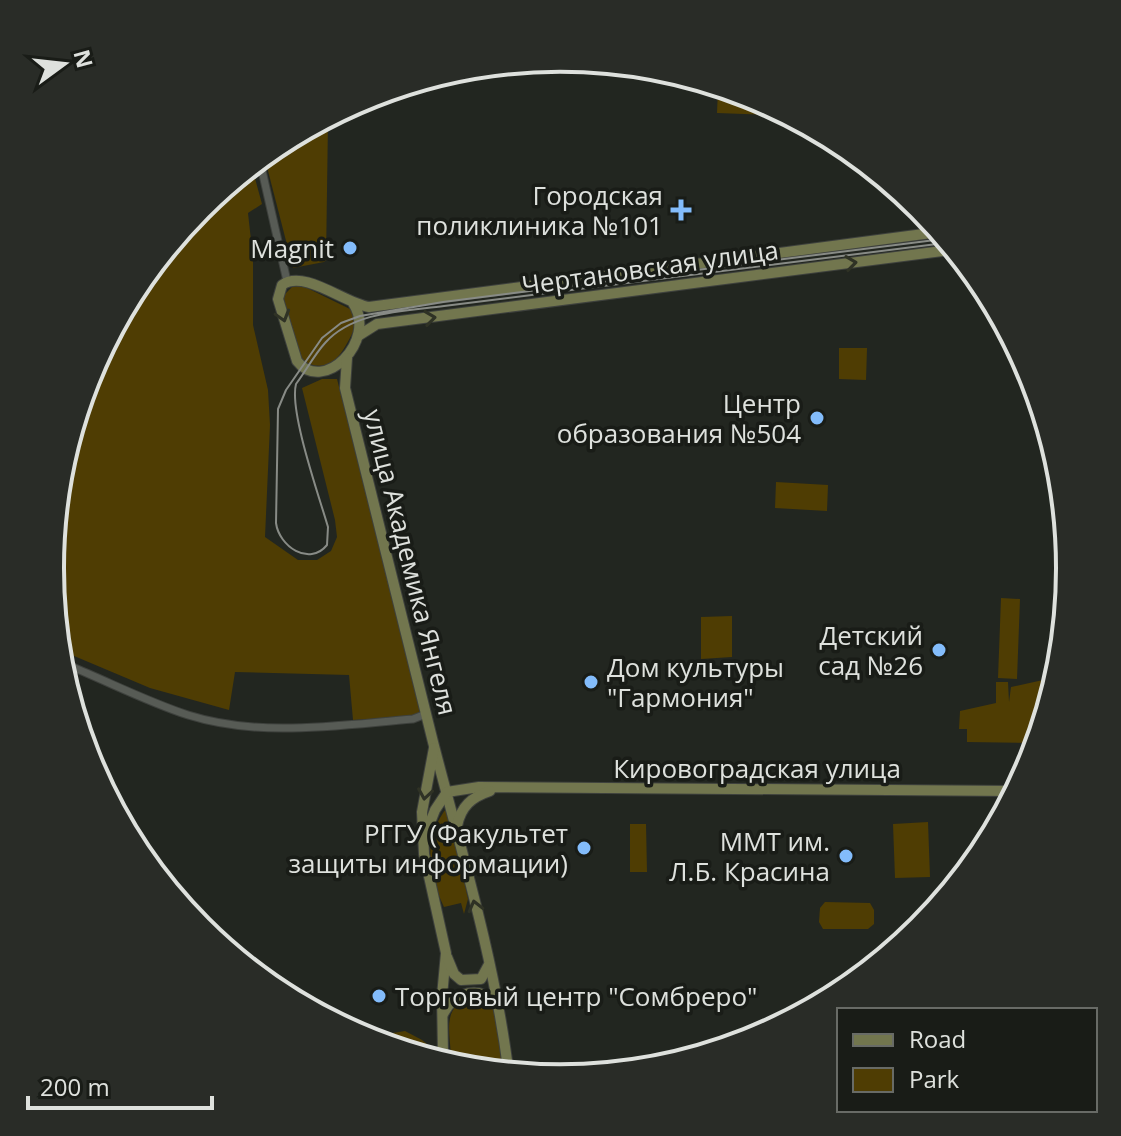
<svg xmlns="http://www.w3.org/2000/svg" width="1121" height="1136" viewBox="0 0 1121 1136" font-family="'Open Sans',sans-serif">
	<rect width="100%" height="100%" fill="#222620"/>
	<!-- green -->
	<g fill="#4f3d03">
		<path d="M718,89L756,97L768,104V115L717,113Z"/>
		<path d="M328,122L326,260L324,262L293,268L266,163Z"/>
		<path d="M253,171L262,204L248,213L253,258V325L268,390L270,425L265,537L298,560H317L331,551L337,537L335,520L302,388L322,379H337L420,710L419,716L353,720L349,675L235,672L229,710L150,688L67,653L50,568L89,372L200,207Z"/>
		<path d="M301,285L352,310L356,326C344,349 334,377 302,361L283,296L292,287Z"/>
		<path d="M839,348H867L866,380L839,379Z"/>
		<path d="M776,482L828,485L827,511L775,508Z"/>
		<path d="M1001,598L1020,599L1017,679L998,678Z"/>
		<path d="M732,616V657L701,659V617Z"/>
		<path d="M1043,680L1047,688L1036,743L967,742V729H959L960,711L996,703V682H1008L1009,702L1011,687Z"/>
		<path d="M448,806L468,899L464,914L461,903L444,907C427,871 423,838 448,806Z"/>
		<path d="M928,822L930,877L895,878L893,824Z"/>
		<path d="M630,824H646L647,872H630Z"/>
		<path d="M825,902L870,903L874,910V924L868,929H823L819,922L820,908Z"/>
		<path d="M473,997L489,1001L494,1011L502,1061H474L451,1057C450,1031 441,1005 473,997Z"/>
		<path d="M405,1031L422,1040L433,1049L420,1051L362,1038Z"/>
	</g>
	<g fill="none" stroke-linecap="round" stroke-linejoin="round">
		<!-- street casing -->
		<g stroke="#3e413d" stroke-width="9">
			<g id="street">
				<path d="M261,166L287,281"/>
				<path d="M70,666C109,682 148,702 188,715C261,738 339,725 413,719L426,714"/>
			</g>
		</g>
		<!-- secondary casing -->
		<g stroke="#3e413d" stroke-width="12">
			<g id="secondary">
				<path d="M353,303C378,341 323,395 297,361L278,299L282,285C304,269 344,303 369,307L939,232"/>
				<path d="M358,336L377,324L950,250"/>
				<path d="M347,358L345,388C374,506 403,624 433,742C461,850 494,958 508,1068"/>
				<path d="M434,748L422,812L424,854L446,953L442,996L443,1055"/>
				<path d="M447,792L479,787L1014,791"/>
				<path d="M457,826C461,806 472,797 490,791"/>
				<path d="M426,833L435,810L447,792"/>
				<path d="M447,957L454,974L461,980L481,979L488,966"/>
				<path d="M443,1014C454,992 481,984 497,1005"/>
				<path d="M547,1076H574"/>
			</g>
		</g>
		<!-- street -->
		<use href="#street" stroke="#575b55" stroke-width="7"/>
		<!-- secondary -->
		<use href="#secondary" stroke="#72764e" stroke-width="10"/>
		<!-- tram -->
		<path stroke="#888b86" stroke-width="2" d="M943,239L443,302L360,316L341,323L322,338L286,390L278,409L276,523C279,546 309,567 327,545L328,527C319,496 289,411 296,384C306,371 314,355 325,343C353,311 406,311 444,306L945,243"/>
	</g>
	<!-- one-way arrows -->
	<defs><path id="oneway-chevron" d="M-2-3.5L2.5 0L-2 3.5" fill="none" stroke-width="1.6" stroke-linecap="round" stroke-linejoin="round" transform="scale(2)"/></defs>
	<g stroke="#2f3225">
		<use href="#oneway-chevron" transform="translate(851 263) rotate(-8)"/>
		<use href="#oneway-chevron" transform="translate(283 316) rotate(73)"/>
		<use href="#oneway-chevron" transform="translate(430 318) rotate(-7)"/>
		<use href="#oneway-chevron" transform="translate(425 794) rotate(99)"/>
		<use href="#oneway-chevron" transform="translate(475 906) rotate(-104)"/>
	</g>
	<!-- markers -->
	<g fill="#83bcfb" stroke="#191c17" stroke-width="3">
		<path d="M677 198h8v8h8v8h-8v8h-8v-8h-8v-8h8z"/>
		<circle cx="350" cy="248" r="8"/>
		<circle cx="817" cy="418" r="8"/>
		<circle cx="939" cy="650" r="8"/>
		<circle cx="591" cy="682" r="8"/>
		<circle cx="584" cy="848" r="8"/>
		<circle cx="846" cy="856" r="8"/>
		<circle cx="379" cy="996" r="8"/>
	</g>
	<g text-anchor="middle" dominant-baseline="central" stroke-width="7" stroke-linejoin="round" paint-order="stroke">
		<!-- poi labels -->
		<g font-size="26" fill="#dee1dd" stroke="#191c17" text-anchor="end">
			<text x="663" y="195">Городская<tspan x="663" dy="30">поликлиника №101</tspan></text>
			<text x="334" y="248">Magnit</text>
			<text x="801" y="403">Центр<tspan x="801" dy="30">образования №504</tspan></text>
			<text x="923" y="635">Детский<tspan x="923" dy="30">сад №26</tspan></text>
			<text x="607" y="667" text-anchor="start">Дом культуры<tspan x="607" dy="30">"Гармония"</tspan></text>
			<text x="568" y="833">РГГУ (Факультет<tspan x="568" dy="30">защиты информации)</tspan></text>
			<text x="830" y="841">ММТ им.<tspan x="830" dy="30">Л.Б. Красина</tspan></text>
			<text x="395" y="996" text-anchor="start">Торговый центр "Сомбреро"</text>
		</g>
		<!-- street labels -->
		<g font-size="26" fill="#dee1dd" stroke="#191c17">
			<text transform="translate(650 267) rotate(-8)">Чертановская улица</text>
			<text transform="translate(411 562) rotate(76)">улица Академика Янгеля</text>
			<text x="757" y="768">Кировоградская улица</text>
		</g>
	</g>
	<!-- crop -->
	<path d="M0 0H1121V1136H0ZM64 568a496 496 0 1 1 992 0a496 496 0 1 1-992 0Z" fill="#292c27" fill-rule="evenodd"/>
	<path fill="none" stroke="#dee1dd" stroke-width="4" d="M64 568a496 496 0 1 1 992 0a496 496 0 1 1-992 0Z"/>
	<!-- legend -->
	<rect x="837" y="1008" width="260" height="104" fill="#191c17" stroke="#686b66" stroke-width="2"/>
	<rect x="853" y="1034" width="40" height="12" fill="#72764e" stroke="#686b66" stroke-width="2"/>
	<text x="909" y="1048" font-size="24" fill="#dee1dd">Road</text>
	<rect x="853" y="1068" width="40" height="24" fill="#4f3d03" stroke="#686b66" stroke-width="2"/>
	<text x="909" y="1088" font-size="24" fill="#dee1dd">Park</text>
	<!-- north arrow -->
	<g transform="translate(64 64) rotate(75)" stroke="#191c17" stroke-width="6" paint-order="stroke">
	<path d="M0-6L14 30L0 20L-14 30Z" fill="#dee1dd"/>
	<text y="-12" font-size="22" font-weight="bold" text-anchor="middle" fill="#dee1dd">N</text>
	</g>
	<!-- scale -->
	<path d="M28 1096v12h184v-12" fill="none" stroke="#dee1dd" stroke-width="4"/>
	<text x="40" y="1096" font-size="24" fill="#dee1dd" stroke="#191c17" stroke-width="6" paint-order="stroke">200 m</text>
</svg>
